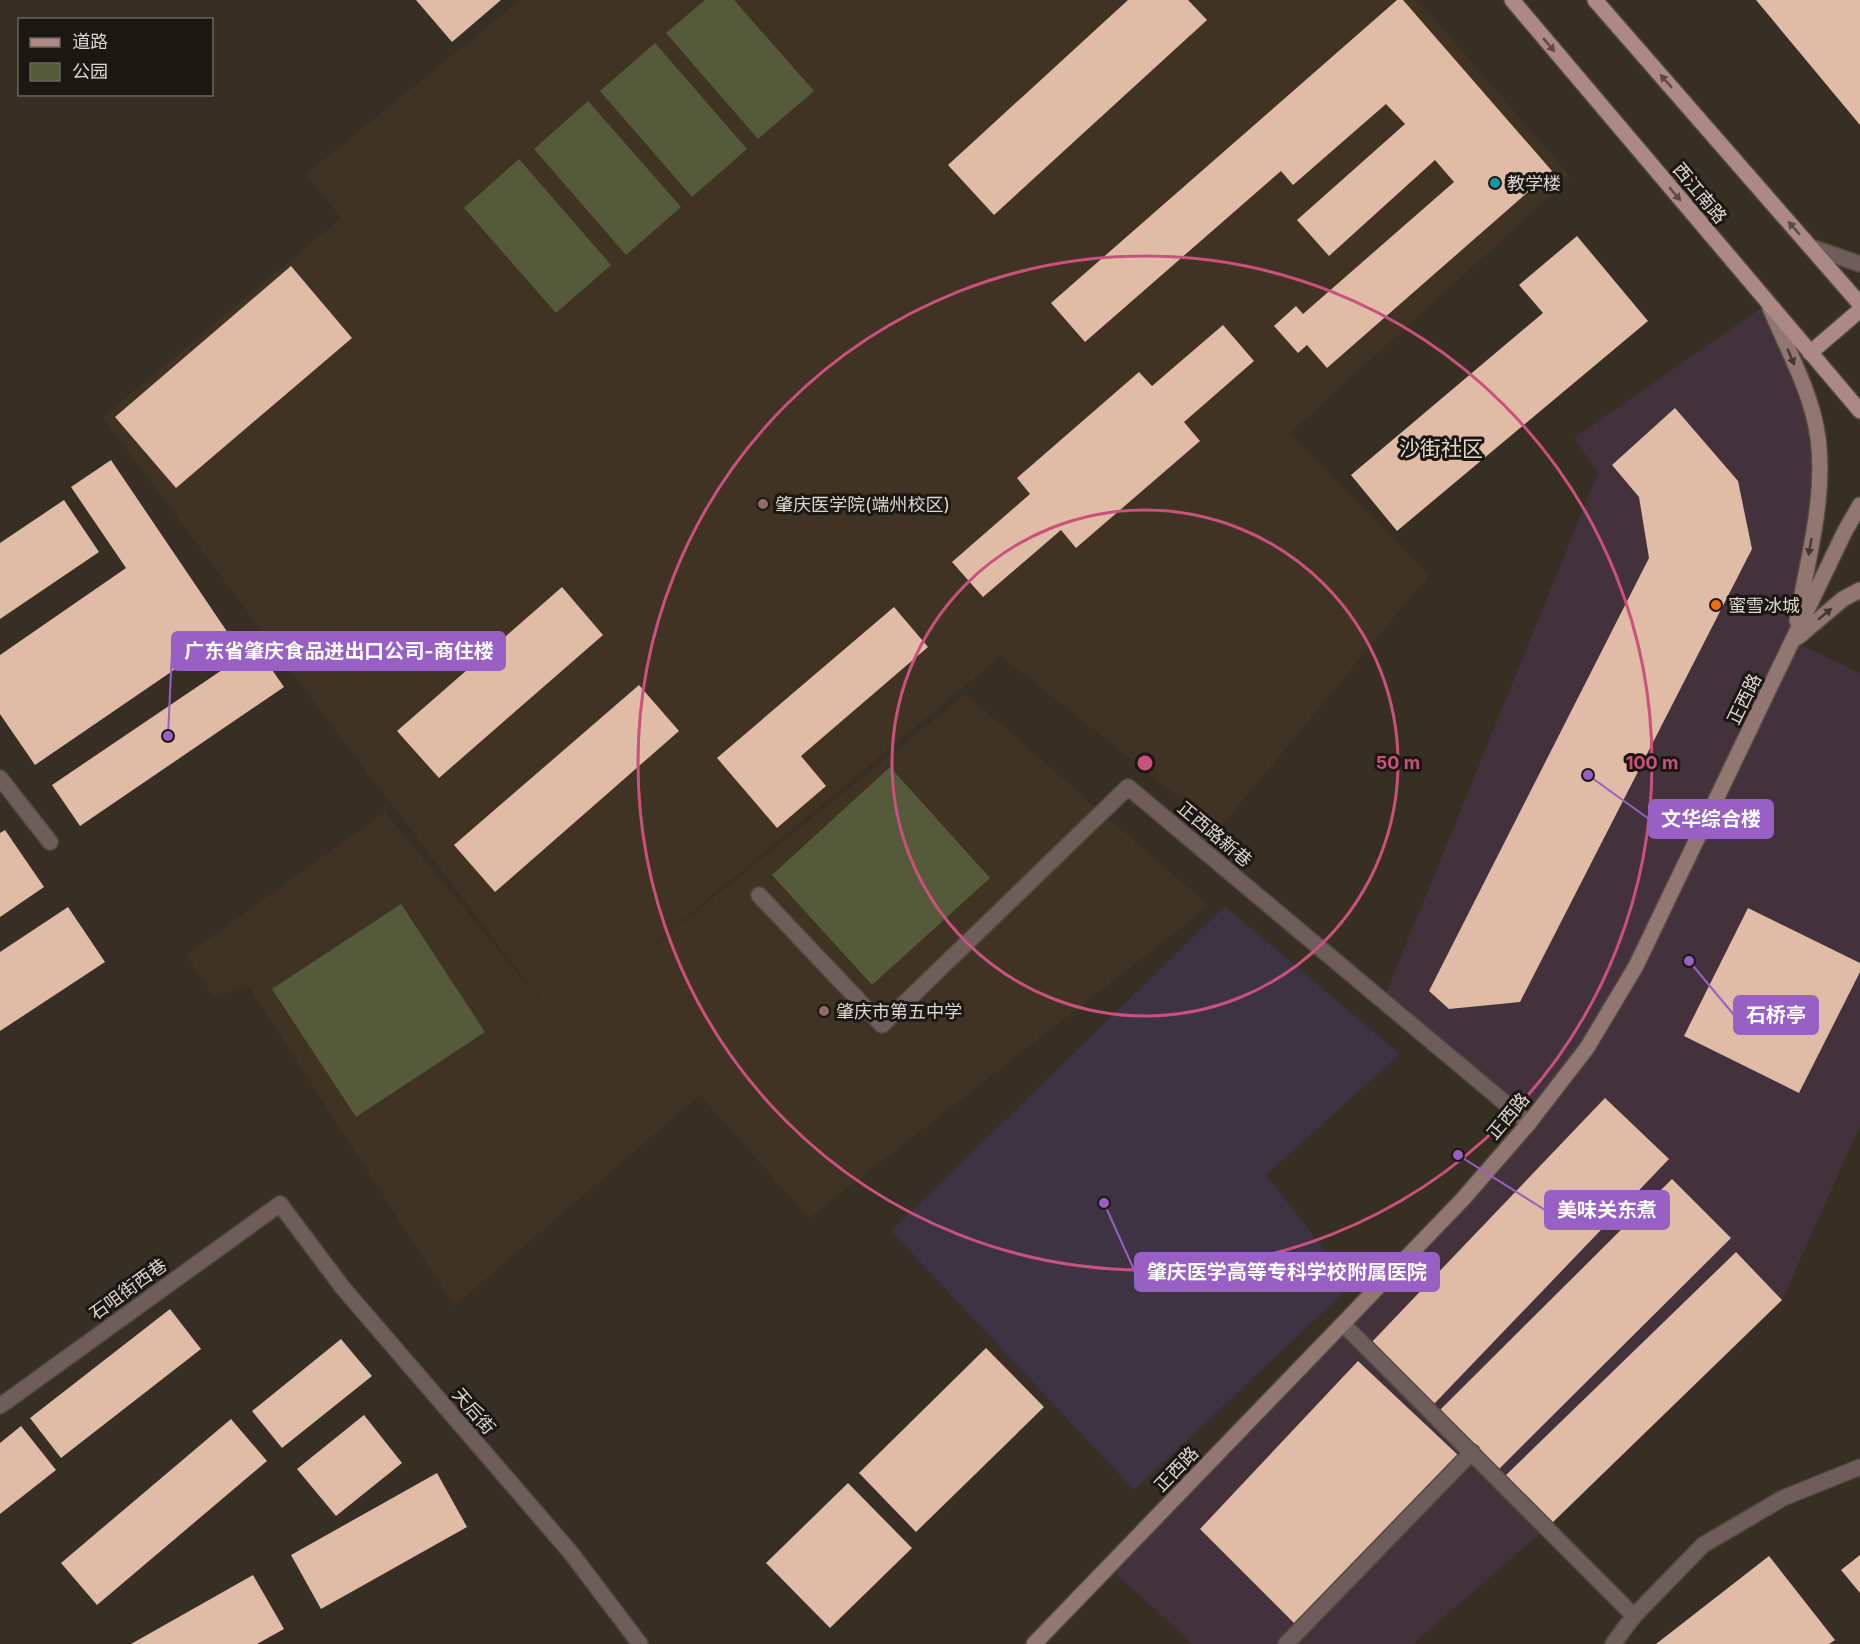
<svg xmlns="http://www.w3.org/2000/svg" width="1860" height="1644" viewBox="0 0 1860 1644" font-family="Inter,'Noto Sans SC',sans-serif">
	<rect width="100%" height="100%" fill="#372e24"/>
	<!-- commercial -->
	<path fill="#43323b" d="M1768,303L1818,437L1793,641L1860,673V1126L1782,1300L1551,1524L1413,1644H1193L1108,1567L1528,1123L1383,1001L1598,473L1574,438Z"/>
	<!-- built -->
	<path fill="#403323" d="M520,0H1418L1571,177L1290,433L1429,575L1219,829L1001,656L609,981L966,694L1209,906L809,1218L700,1095L454,1306L247,984L214,998L186,955L385,812L543,1004L308,694L103,417L341,218L306,174Z"/>
	<!-- medical -->
	<path fill="#3d3343" d="M1225,906L1400,1054L1266,1175L1352,1285L1134,1490L891,1231Z"/>
	<!-- green -->
	<g fill="#545a3a">
		<path d="M705,0H734L814,91L758,139L666,33Z"/>
		<path d="M655,43L747,149L692,197L600,91Z"/>
		<path d="M588,101L681,207L626,255L534,149Z"/>
		<path d="M519,159L611,265L556,313L464,208Z"/>
		<path d="M890,767L990,878L872,985L772,875Z"/>
		<path d="M401,904L485,1032L356,1117L272,989Z"/>
	</g>
	<!-- building -->
	<g fill="#e0bba6">
		<path d="M416,0H501L452,42Z"/>
		<path d="M1128,0H1188L1207,20L994,215L948,165Z"/>
		<path d="M1397,0H1403L1552,171L1327,368L1307,345L1298,353L1274,326L1296,306L1303,314L1454,182L1435,160L1329,256L1297,220L1405,124L1386,104L1293,185L1281,171L1085,342L1051,303Z"/>
		<path d="M1756,0H1860V125Z"/>
		<path d="M1577,236L1648,321L1397,531L1351,475L1543,313L1519,285Z"/>
		<path d="M291,266L352,338L176,488L115,417Z"/>
		<path d="M1223,325L1254,361L1184,422L1200,441L1076,548L1061,530L983,597L952,562L1030,494L1017,478L1139,372L1152,386Z"/>
		<path d="M1675,408L1738,481L1752,549L1520,1002L1449,1009L1429,991L1649,558L1639,497L1612,465Z"/>
		<path d="M111,460L228,633L35,765L0,714V655L126,568L71,487Z"/>
		<path d="M64,500L99,552L0,619V543Z"/>
		<path d="M562,587L603,635L439,778L397,731Z"/>
		<path d="M894,607L928,647L801,756L826,786L777,828L717,758Z"/>
		<path d="M256,647L284,687L80,826L52,785Z"/>
		<path d="M639,685L679,731L495,892L454,845Z"/>
		<path d="M5,830L44,887L0,917V833Z"/>
		<path d="M68,907L105,962L0,1031V952Z"/>
		<path d="M1748,908L1860,963V972L1799,1093L1684,1036Z"/>
		<path d="M1605,1098L1669,1159L1433,1405L1369,1345Z"/>
		<path d="M1672,1179L1731,1238L1498,1470L1439,1411Z"/>
		<path d="M1736,1252L1782,1300L1551,1524L1505,1476Z"/>
		<path d="M170,1309L201,1349L61,1458L30,1418Z"/>
		<path d="M341,1339L372,1376L282,1448L252,1411Z"/>
		<path d="M986,1348L1044,1407L916,1532L859,1473Z"/>
		<path d="M1358,1361L1459,1456L1295,1624L1200,1529Z"/>
		<path d="M364,1415L402,1463L336,1516L297,1469Z"/>
		<path d="M231,1419L267,1461L97,1605L61,1563Z"/>
		<path d="M21,1426L56,1470L0,1514V1443Z"/>
		<path d="M437,1473L467,1527L321,1609L291,1555Z"/>
		<path d="M848,1483L912,1548L830,1628L766,1563Z"/>
		<path d="M1860,1555V1593L1841,1570Z"/>
		<path d="M1769,1556L1835,1640L1829,1644H1656Z"/>
		<path d="M253,1575L284,1629L257,1644H131Z"/>
	</g>
	<g fill="none" stroke-linecap="round" stroke-linejoin="round">
		<!-- lane casing -->
		<g stroke="#524940" stroke-width="18">
			<g id="lane">
				<path d="M0,778L50,842"/>
				<path d="M759,895L882,1025L1128,787L1277,912"/>
			</g>
		</g>
		<!-- street casing -->
		<g stroke="#524940" stroke-width="18">
			<g id="street">
				<path d="M1811,247L1860,264"/>
				<path d="M1277,912L1529,1123"/>
				<path d="M1343,1324L1634,1616"/>
				<path d="M0,1406L280,1204L343,1288L571,1553L640,1644"/>
				<path d="M1286,1644L1472,1452"/>
				<path d="M1613,1644L1634,1616L1703,1545L1783,1498L1860,1467"/>
			</g>
		</g>
		<!-- secondary casing -->
		<g stroke="#524940" stroke-width="18">
			<g id="secondary">
				<path d="M1770,308C1787,349 1812,393 1818,438C1826,498 1807,561 1797,621"/>
				<path d="M1798,637L1843,599L1860,590"/>
				<path d="M1034,1644L1463,1199L1529,1123L1587,1048L1636,966L1845,531L1860,505"/>
			</g>
		</g>
		<!-- primary casing -->
		<g stroke="#524940" stroke-width="18">
			<g id="primary">
				<path d="M1512,0L1860,411"/>
				<path d="M1595,0L1860,304"/>
				<path d="M1810,353L1860,310"/>
			</g>
		</g>
		<!-- lane -->
		<use href="#lane" stroke="#6e5d5b" stroke-width="15"/>
		<!-- street -->
		<use href="#street" stroke="#6e5d5b" stroke-width="15"/>
		<!-- secondary -->
		<use href="#secondary" stroke="#917672" stroke-width="15"/>
		<!-- primary -->
		<use href="#primary" stroke="#ac8984" stroke-width="15"/>
	</g>
	<!-- one-way arrows -->
	<defs><path id="oneway-solid" d="M-6-.8H1V-3.2L6.5 0L1 3.2V.8H-6Z" transform="scale(1.5)"/></defs>
	<g fill="#5c4a46">
		<use href="#oneway-solid" transform="translate(1549 45) rotate(50)"/>
		<use href="#oneway-solid" transform="translate(1666 81) rotate(-131)"/>
		<use href="#oneway-solid" transform="translate(1675 194) rotate(50)"/>
		<use href="#oneway-solid" transform="translate(1794 228) rotate(-131)"/>
	</g>
	<g fill="#443834">
		<use href="#oneway-solid" transform="translate(1791 357) rotate(67)"/>
		<use href="#oneway-solid" transform="translate(1810 547) rotate(100)"/>
		<use href="#oneway-solid" transform="translate(1825 614) rotate(-40)"/>
	</g>
	<!-- distance rings -->
	<g fill="none" stroke="#ca517e" stroke-width="3">
		<circle cx="1145" cy="763" r="253"/>
		<circle cx="1145" cy="763" r="507"/>
	</g>
	<!-- markers -->
	<circle fill="#0f9aa8" stroke="#1b1713" stroke-width="2" cx="1495" cy="183" r="6"/>
	<g fill="#8d6e63" stroke="#1b1713" stroke-width="2">
		<circle cx="763" cy="504" r="6"/>
		<circle cx="824" cy="1011" r="6"/>
	</g>
	<circle fill="#e8710a" stroke="#1b1713" stroke-width="2" cx="1716" cy="605" r="6"/>
	<g text-anchor="middle" dominant-baseline="central" stroke-width="6" stroke-linejoin="round" paint-order="stroke">
		<!-- poi labels -->
		<g font-size="18" fill="#ddd7d0" stroke="#1b1713" text-anchor="start">
			<text x="1507" y="183">教学楼</text>
			<text x="775" y="504">肇庆医学院(端州校区)</text>
			<text x="1728" y="605">蜜雪冰城</text>
			<text x="836" y="1011">肇庆市第五中学</text>
		</g>
		<!-- street labels -->
		<g font-size="18" fill="#ddd7d0" stroke="#1b1713">
			<text transform="translate(1700 193) rotate(50)">西江南路</text>
			<text transform="translate(1744 699) rotate(-64)">正西路</text>
			<text transform="translate(1215 834) rotate(40)">正西路新巷</text>
			<text transform="translate(1508 1116) rotate(-50)">正西路</text>
			<text transform="translate(128 1289) rotate(-36)">石咀街西巷</text>
			<text transform="translate(474 1411) rotate(49)">天后街</text>
			<text transform="translate(1176 1469) rotate(-46)">正西路</text>
		</g>
		<!-- quarter labels -->
		<g font-size="21" fill="#e5d9cc" stroke="#1b1713">
			<text x="1441" y="448">沙街社区</text>
		</g>
	</g>
	<circle cx="1145" cy="763" r="9" fill="#ca517e" stroke="#1b1713" stroke-width="3"/>
	<g font-size="18" text-anchor="middle" font-weight="bold" fill="#ca517e" stroke="#1b1713" stroke-width="6" stroke-linejoin="round" paint-order="stroke">
		<text x="1398" y="769">50 m</text>
		<text x="1652" y="769">100 m</text>
	</g>
	<!-- callouts -->
	<path fill="none" stroke="#985fc4" stroke-width="2" d="M168 736L172 651M1588 775L1649 819M1689 961L1734 1015M1458 1155L1545 1210M1104 1203L1135 1272"/>
	<g fill="#985fc4" stroke="#1b1713" stroke-width="2">
		<circle cx="168" cy="736" r="6"/>
		<circle cx="1588" cy="775" r="6"/>
		<circle cx="1689" cy="961" r="6"/>
		<circle cx="1458" cy="1155" r="6"/>
		<circle cx="1104" cy="1203" r="6"/>
	</g>
	<g fill="#985fc4" stroke="#985fc4" stroke-width="2">
		<rect x="172" y="632" width="333" height="38" rx="6"/>
		<rect x="1649" y="800" width="124" height="38" rx="6"/>
		<rect x="1734" y="996" width="84" height="38" rx="6"/>
		<rect x="1545" y="1191" width="124" height="38" rx="6"/>
		<rect x="1135" y="1253" width="304" height="38" rx="6"/>
	</g>
	<g font-size="20" text-anchor="middle" font-weight="bold" fill="#fff">
		<text x="339" y="658">广东省肇庆食品进出口公司-商住楼</text>
		<text x="1711" y="826">文华综合楼</text>
		<text x="1776" y="1022">石桥亭</text>
		<text x="1607" y="1217">美味关东煮</text>
		<text x="1287" y="1279">肇庆医学高等专科学校附属医院</text>
	</g>
	<!-- legend -->
	<rect x="18" y="18" width="195" height="78" fill="#1b1713" stroke="#69645f" stroke-width="1.5"/>
	<rect x="30" y="38" width="30" height="9" fill="#ac8984" stroke="#69645f" stroke-width="1.5"/>
	<text x="72" y="48" font-size="18" fill="#ddd7d0">道路</text>
	<rect x="30" y="63" width="30" height="18" fill="#545a3a" stroke="#69645f" stroke-width="1.5"/>
	<text x="72" y="78" font-size="18" fill="#ddd7d0">公园</text>
</svg>
